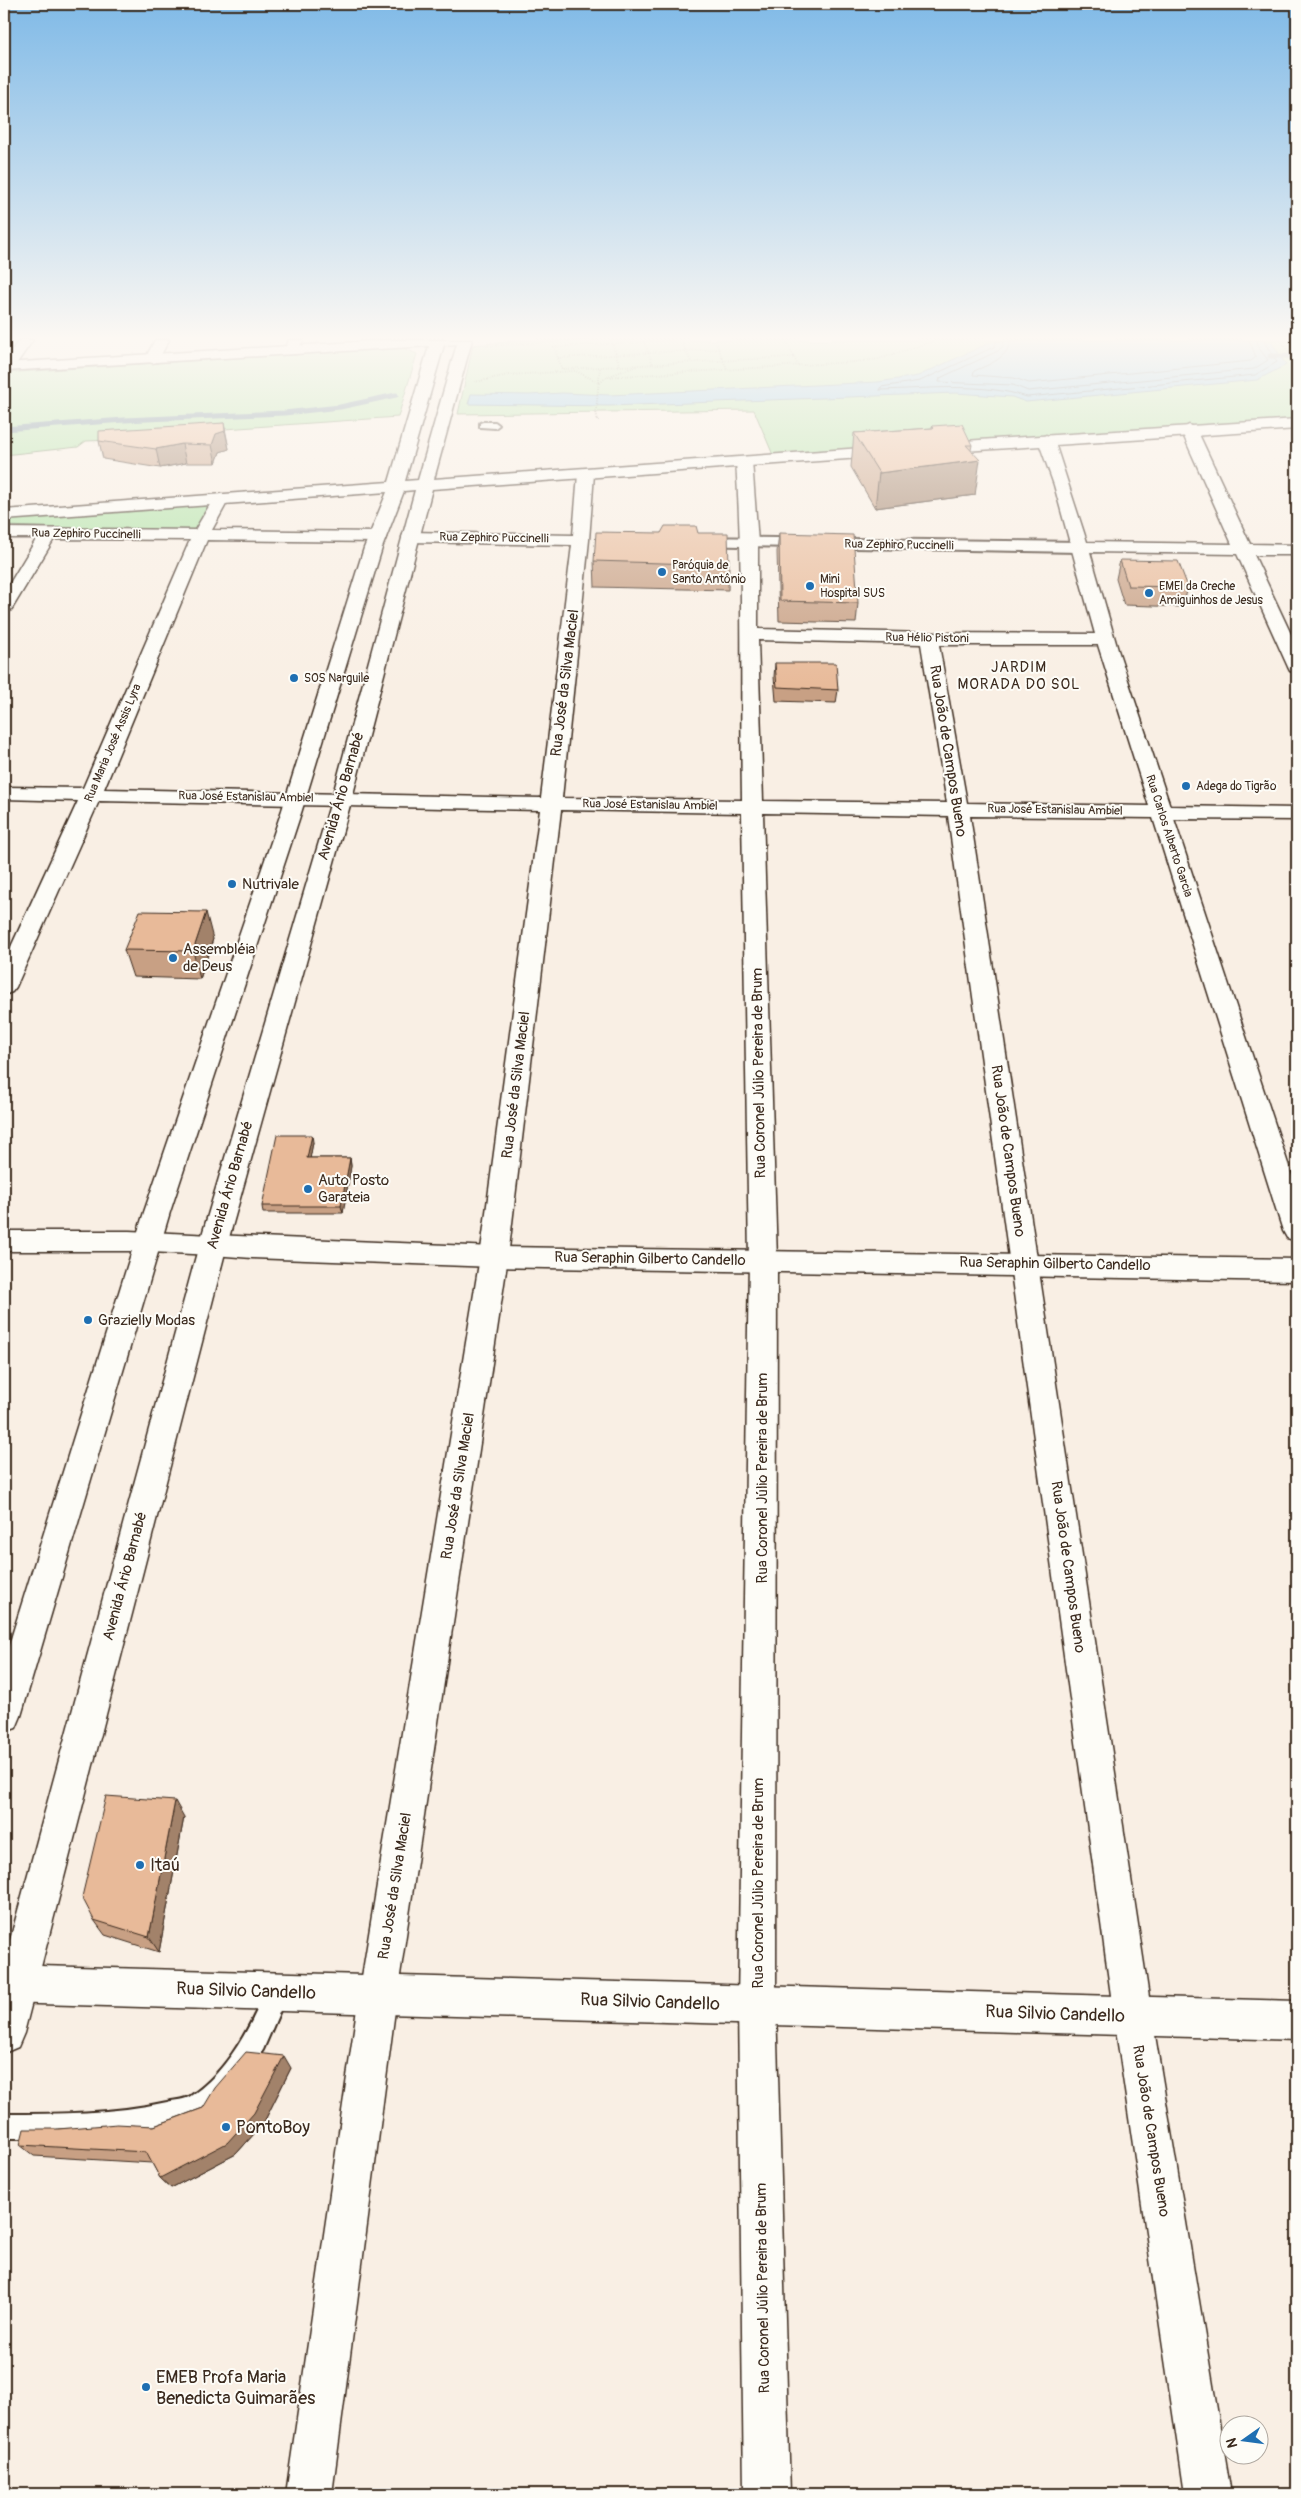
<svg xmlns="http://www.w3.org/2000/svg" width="1301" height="2498" viewBox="0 0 1301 2498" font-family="Pangolin,sans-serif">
	<rect width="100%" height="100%" fill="#f9efe4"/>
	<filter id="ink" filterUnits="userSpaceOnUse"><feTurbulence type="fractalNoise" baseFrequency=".02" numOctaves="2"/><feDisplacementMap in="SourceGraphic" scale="10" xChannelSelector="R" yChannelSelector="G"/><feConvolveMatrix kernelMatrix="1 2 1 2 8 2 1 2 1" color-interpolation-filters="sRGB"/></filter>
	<g filter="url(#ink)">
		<!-- green -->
		<g fill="#aee2a4" stroke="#748661">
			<path d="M531,340H1297V419L773,455L754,410L458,414L473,345Z"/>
			<path d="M401,347L417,354L398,417L196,431L194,437L86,441L78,447L4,455V373Z"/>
			<path d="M212,503L198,532L4,526V520Z"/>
		</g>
		<!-- water -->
		<path fill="#85c2e5" stroke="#678595" d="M1019,340H1262L1272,343L1286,365L1257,380L1026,402L1012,397L956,393L609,406L468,404L471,394L529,395L562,393L610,395L878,382L918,376L991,342Z"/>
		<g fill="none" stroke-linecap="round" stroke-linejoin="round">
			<!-- shore -->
			<g stroke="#59676e" stroke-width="1">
				<path d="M997,340L994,347L920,381L881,387L879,390C927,389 981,382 1027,397L1255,375L1277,362L1263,340"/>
				<path d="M1004,340L1003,346L998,351L940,378L939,382L1013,385L1028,391L1254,369L1268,360L1258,347L1257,340"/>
				<path d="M1011,340C1007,359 990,364 974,371L973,375L1014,378L1029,383L1251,361L1256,357L1249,340"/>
			</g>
			<!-- stream -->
			<g stroke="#678595" stroke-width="5">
				<path d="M1270,356H1297"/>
				<path d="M4,429L124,420L284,413L340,407L396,395"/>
			</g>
			<!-- service casing -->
			<g stroke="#3b2a1e" stroke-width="4">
				<g id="service">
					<path d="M483,422H495L499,425L495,428L480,427V423Z"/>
					<path d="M277,1981L285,1984L288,1992L263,2050L230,2092L205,2115L140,2132L71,2138H4V2114C59,2114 113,2114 167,2102C174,2100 186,2100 192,2095C230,2069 251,2025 269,1984Z"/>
				</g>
			</g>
			<!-- pedestrian casing -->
			<g stroke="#3b2a1e" stroke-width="4">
				<path id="pedestrian" d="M694,537L1079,542L1087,547L1079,552L689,545L686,542L689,539Z"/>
			</g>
			<!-- minor casing -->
			<g stroke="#3b2a1e" stroke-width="3">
				<g id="minor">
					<path d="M19,340H33L12,370L4,371V361Z"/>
					<path d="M155,340H169L157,362L152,363L145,359Z"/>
					<path d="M289,340H303L296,354H286L284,351Z"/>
					<path d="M1189,425L1197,430L1250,544L1297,545V555H1254L1297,647V673L1290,671L1288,667L1237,554L1090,552L1118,650L1170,806L1297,808V820L1174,819L1297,1191V1241L1287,1238L1283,1231L1153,818L970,816L1152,2017L1231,2494H1185L1114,2017L948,816L763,813L777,1260L776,2005L790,2494H744L738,2005L749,1260L742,813L561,810L508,1257L397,1995L332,2494H286L359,1995L480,1257L540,810L99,801L16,987L12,992L4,995V962L78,801L4,799V787L83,788L190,540L54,539L13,607L10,611L4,612V593L37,538H4V528L195,530L215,496L221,494L229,499L212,530L378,532L384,533L386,537L384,541L378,542L207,540L104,789L541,798L572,545L410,542L404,541L402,537L404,533L410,532L573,535L578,474L586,469L592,471L594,474L589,540L562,798L742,800C740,687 744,574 736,461L738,458H750L752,461L758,543V629L929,633L1095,634L1054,485L1038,440L1046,435L1054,440L1087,542L1232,544L1181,430ZM758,640L921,644L947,803L763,801ZM939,645H1098L1149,806L967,803Z"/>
					<path d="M4,1231H129L213,1235L223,1238L227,1245L223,1252L213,1255L129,1251H4Z"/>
				</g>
			</g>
			<!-- tertiary casing -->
			<g stroke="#3b2a1e" stroke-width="3">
				<g id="tertiary">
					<path d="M213,1235L494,1247L1297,1259V1281L494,1267L252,1258L213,1255L203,1252L199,1245L203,1238Z"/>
					<path d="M4,1965L1297,2001V2040L4,2003Z"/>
				</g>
			</g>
			<!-- primary casing -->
			<g stroke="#3b2a1e" stroke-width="3">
				<g id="primary">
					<path d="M389,340H472L434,479L889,446L897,451L889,456L432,489L352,798L227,1245L24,2033L18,2047L4,2053V1962L199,1245L332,798L415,490L404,491L382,548L302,810L170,1212L21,1716L16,1728L4,1732V1661L144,1212L282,810L364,548L387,492L4,520V510L389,482L429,346L4,371V363ZM457,344L418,480L405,481L444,345Z"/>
					<path d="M1297,419V429L935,453L927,448L935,443Z"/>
				</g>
			</g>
			<!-- path -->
			<g stroke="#3b2a1e" stroke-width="2" stroke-dasharray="0.5 2" stroke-linecap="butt">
				<path d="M649,340L644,342L653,364H651"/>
				<path d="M681,340L691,362"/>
				<path d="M715,340L727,369"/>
				<path d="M786,340L798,366"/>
				<path d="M1281,340L1297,365"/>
				<path d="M650,341L675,340"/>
				<path d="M644,342L554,347L562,369L794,357"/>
				<path d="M612,343L620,366"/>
				<path d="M486,346L583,340"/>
				<path d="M558,358L719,349"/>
				<path d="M606,377L854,362L879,359L937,340"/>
				<path d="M475,382L508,375L576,371L600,383"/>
				<path d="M600,383L606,377L637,366"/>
				<path d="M598,421L596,412L600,367"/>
			</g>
			<!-- service -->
			<use href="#service" fill="#fdfcf7" fill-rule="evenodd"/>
			<!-- pedestrian -->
			<use href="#pedestrian" fill="#fdfcf7" fill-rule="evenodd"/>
			<!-- minor -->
			<use href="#minor" fill="#fdfcf7" fill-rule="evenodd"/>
			<!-- tertiary -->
			<use href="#tertiary" fill="#fdfcf7" fill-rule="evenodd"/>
			<!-- primary -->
			<use href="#primary" fill="#fdfcf7" fill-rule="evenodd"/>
		</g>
		<!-- wall -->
		<g fill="#c8a084" stroke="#3b2a1e">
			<path d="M224,423L229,449L220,452L216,463H186L160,468L103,459L99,441Z"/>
			<path d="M932,426L972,445L971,450L975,495L875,508L851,467L854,433L932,428Z"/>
			<path d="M661,533H698L729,565L728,590L595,587L594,561Z"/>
			<path d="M779,533L858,603L856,623L779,621L777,552Z"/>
			<path d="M1120,560L1188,587L1183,607L1124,605L1116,579Z"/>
			<path d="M775,663L838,690L836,703L776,701L774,677Z"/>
			<path d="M213,939L200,979L133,977L124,950Z"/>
			<path d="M313,1142L310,1158H350L351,1166L343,1213H263L262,1206Z"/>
			<path d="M184,1817L159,1952L105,1935L94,1920Z"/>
			<path d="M291,2068L263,2124L236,2154L171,2188L160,2178L152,2163L34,2156L20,2145L58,2129L154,2126L203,2108Z"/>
		</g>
		<!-- shaded-wall -->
		<g fill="#a2826b" stroke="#3b2a1e">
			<path d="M225,431L229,449L220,452L216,463L212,445L216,434Z"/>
			<path d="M182,444L186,463L160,468L156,449Z"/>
			<path d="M980,460L975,495L875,508L879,473Z"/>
			<path d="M206,912L213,939L200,979L193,951Z"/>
			<path d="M312,1135L313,1142L309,1165L307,1158Z"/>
			<path d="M350,1158L351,1166L343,1213L341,1206Z"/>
			<path d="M175,1801L184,1817L159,1952L149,1937Z"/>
			<path d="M284,2056L291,2068L263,2124L236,2154L171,2188L160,2178Z"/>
		</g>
		<!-- building -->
		<g fill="#e8ba99" stroke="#3b2a1e">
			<path d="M224,423L225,431L216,434L212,445L182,444L156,449L99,441V431Z"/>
			<path d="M962,424L972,445H966L980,460L879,473L854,433L934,428L932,426Z"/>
			<path d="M665,526H696L698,533H728L729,565L594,561L596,532L661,533Z"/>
			<path d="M779,533L853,535L858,603L780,601Z"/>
			<path d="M1120,560L1178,561L1188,587L1128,586Z"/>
			<path d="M775,663H836L838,690L777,687Z"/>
			<path d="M140,911L206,912L193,951L124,950Z"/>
			<path d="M277,1135H312L307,1158H350L341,1206H262Z"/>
			<path d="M106,1796L175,1801L149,1937L94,1920L82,1897Z"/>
			<path d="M246,2052L284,2056L254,2113L227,2143L160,2178L146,2152L20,2145L24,2129H58L117,2124L154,2126L203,2108L215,2088Z"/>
		</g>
	</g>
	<!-- sky -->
	<linearGradient id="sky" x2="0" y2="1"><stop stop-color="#80bae7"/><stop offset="0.49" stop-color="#fcf8f3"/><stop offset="1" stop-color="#fcf8f3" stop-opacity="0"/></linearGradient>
	<rect width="1301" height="689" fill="url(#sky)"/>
	<!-- markers -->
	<g fill="#1f6fb2" stroke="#fdfcf7" stroke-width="2">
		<circle cx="662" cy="572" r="5"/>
		<circle cx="810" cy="586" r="5"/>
		<circle cx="1149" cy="593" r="5"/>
		<circle cx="294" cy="678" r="5"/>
		<circle cx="1186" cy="786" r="5"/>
		<circle cx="232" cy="884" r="5"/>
		<circle cx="173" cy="958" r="5"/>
		<circle cx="308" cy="1189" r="5"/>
		<circle cx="88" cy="1320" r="5"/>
		<circle cx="140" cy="1865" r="5"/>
		<circle cx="226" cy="2127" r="5"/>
		<circle cx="146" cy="2387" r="5"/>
	</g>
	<g text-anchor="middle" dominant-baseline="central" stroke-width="4" stroke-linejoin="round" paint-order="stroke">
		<!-- far-street labels -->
		<g font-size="12" fill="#3b2a1e" stroke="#fdfcf7">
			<text transform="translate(86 534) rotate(1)">Rua Zephiro Puccinelli</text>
			<text transform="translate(494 538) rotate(1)">Rua Zephiro Puccinelli</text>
			<text transform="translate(899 545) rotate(1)">Rua Zephiro Puccinelli</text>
			<text transform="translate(927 638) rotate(1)">Rua Hélio Pistoni</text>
			<text transform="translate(113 743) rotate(-67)">Rua Maria José Assis Lyra</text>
			<text transform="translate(246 797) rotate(1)">Rua José Estanislau Ambiel</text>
			<text transform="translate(650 805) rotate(1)">Rua José Estanislau Ambiel</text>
			<text transform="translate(1055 810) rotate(1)">Rua José Estanislau Ambiel</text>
			<text transform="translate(1169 836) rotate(72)">Rua Carlos Alberto Garcia</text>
		</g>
		<!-- far-poi labels -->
		<g font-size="12" fill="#3b2a1e" stroke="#fdfcf7" text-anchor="start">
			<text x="672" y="565">Paróquia de<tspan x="672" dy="14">Santo Antônio</tspan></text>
			<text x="820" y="579">Mini<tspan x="820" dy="14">Hospital SUS</tspan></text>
			<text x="1159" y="586">EMEI da Creche<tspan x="1159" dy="14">Amiguinhos de Jesus</tspan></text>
			<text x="304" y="678">SOS Narguile</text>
			<text x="1196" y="786">Adega do Tigrão</text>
		</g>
		<!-- far-quarter labels -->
		<g font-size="15" letter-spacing="1" fill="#3b2a1e" stroke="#fdfcf7">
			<text x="1019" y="667">JARDIM<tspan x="1019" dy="17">MORADA DO SOL</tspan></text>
		</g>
		<!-- street labels -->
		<g font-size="15" fill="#3b2a1e" stroke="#fdfcf7">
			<text transform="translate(565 683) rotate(-83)">Rua José da Silva Maciel</text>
			<text transform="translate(948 751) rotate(81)">Rua João de Campos Bueno</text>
			<text transform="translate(341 796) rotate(-74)">Avenida Ário Barnabé</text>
			<text transform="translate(759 1073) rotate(-91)">Rua Coronel Júlio Pereira de Brum</text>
			<text transform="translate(516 1085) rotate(-83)">Rua José da Silva Maciel</text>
			<text transform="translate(1008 1151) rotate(82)">Rua João de Campos Bueno</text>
			<text transform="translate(230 1185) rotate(-74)">Avenida Ário Barnabé</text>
			<text transform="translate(650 1259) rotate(1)">Rua Seraphin Gilberto Candello</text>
			<text transform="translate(1055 1264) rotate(1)">Rua Seraphin Gilberto Candello</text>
			<text transform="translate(762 1478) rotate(-90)">Rua Coronel Júlio Pereira de Brum</text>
			<text transform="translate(458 1486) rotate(-81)">Rua José da Silva Maciel</text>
			<text transform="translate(1068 1567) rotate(82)">Rua João de Campos Bueno</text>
			<text transform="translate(125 1576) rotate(-75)">Avenida Ário Barnabé</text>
			<text transform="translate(758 1883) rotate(-90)">Rua Coronel Júlio Pereira de Brum</text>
			<text transform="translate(395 1886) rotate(-81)">Rua José da Silva Maciel</text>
			<text transform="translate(1151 2131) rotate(81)">Rua João de Campos Bueno</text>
			<text transform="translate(763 2288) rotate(-91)">Rua Coronel Júlio Pereira de Brum</text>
		</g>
		<!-- poi labels -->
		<g font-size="15" fill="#3b2a1e" stroke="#fdfcf7" text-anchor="start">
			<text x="242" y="884">Nutrivale</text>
			<text x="183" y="949">Assembléia<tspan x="183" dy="17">de Deus</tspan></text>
			<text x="318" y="1180">Auto Posto<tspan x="318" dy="17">Garateia</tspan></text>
			<text x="98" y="1320">Grazielly Modas</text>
		</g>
		<!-- near-poi labels -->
		<g font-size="18" fill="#3b2a1e" stroke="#fdfcf7" text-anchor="start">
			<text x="150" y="1865">Itaú</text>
			<text x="236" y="2127">PontoBoy</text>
			<text x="156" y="2377">EMEB Profª Maria<tspan x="156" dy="21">Benedicta Guimarães</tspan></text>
		</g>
		<!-- near-street labels -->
		<g font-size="18" fill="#3b2a1e" stroke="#fdfcf7">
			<text transform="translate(246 1991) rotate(2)">Rua Silvio Candello</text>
			<text transform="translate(650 2002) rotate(2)">Rua Silvio Candello</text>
			<text transform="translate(1055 2014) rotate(2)">Rua Silvio Candello</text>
		</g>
	</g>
	<!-- margin -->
	<rect width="1301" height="2498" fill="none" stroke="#fdfcf7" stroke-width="20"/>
	<rect x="10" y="10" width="1281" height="2478" fill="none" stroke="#3b2a1e" stroke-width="2" filter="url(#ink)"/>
	<!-- north arrow -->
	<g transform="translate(1244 2440) rotate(256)"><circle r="24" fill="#fdfcf7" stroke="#afa8a0"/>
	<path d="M0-4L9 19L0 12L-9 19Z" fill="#1f6fb2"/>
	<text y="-8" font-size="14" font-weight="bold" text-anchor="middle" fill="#3b2a1e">N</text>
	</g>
</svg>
